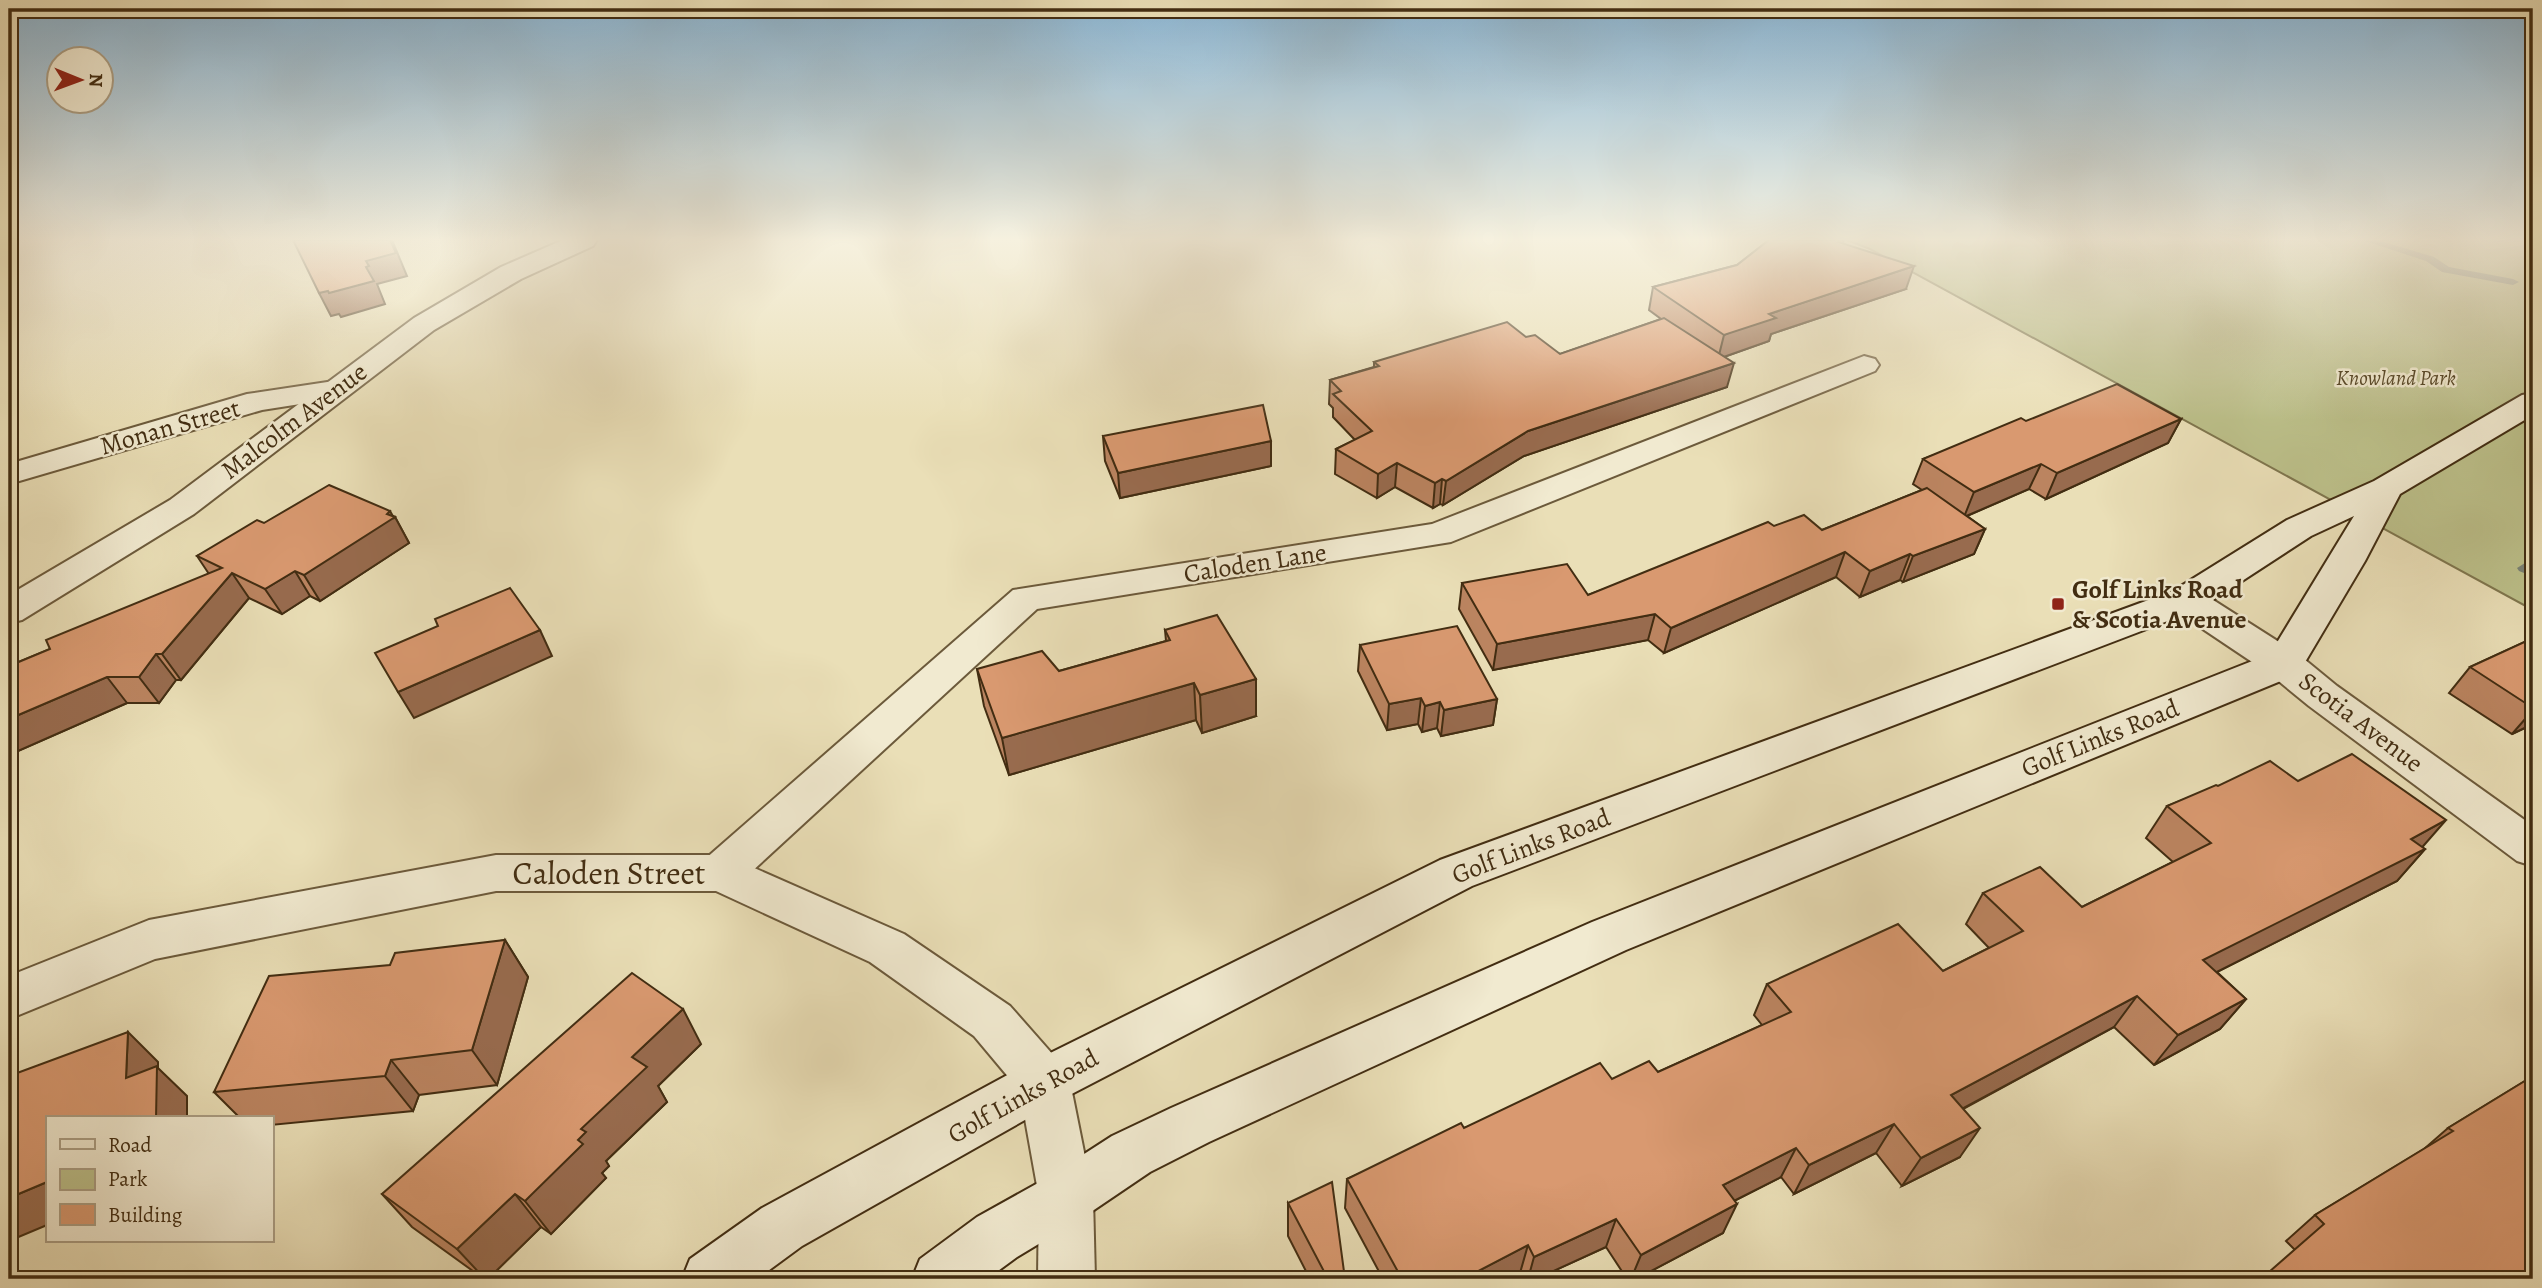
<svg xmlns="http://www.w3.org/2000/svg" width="2542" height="1288" viewBox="0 0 2542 1288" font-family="Alegreya,serif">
	<rect width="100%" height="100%" fill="#eadfb7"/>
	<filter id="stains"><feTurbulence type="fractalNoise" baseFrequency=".00286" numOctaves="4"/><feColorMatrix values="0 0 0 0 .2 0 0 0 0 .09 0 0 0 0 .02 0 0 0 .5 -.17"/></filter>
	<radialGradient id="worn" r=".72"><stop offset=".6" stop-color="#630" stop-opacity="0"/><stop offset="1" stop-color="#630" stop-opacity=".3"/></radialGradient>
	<!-- green -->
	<path fill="#bcc08a" stroke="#7f764e" stroke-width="2" d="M1847,240H2533V610L1870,249Z"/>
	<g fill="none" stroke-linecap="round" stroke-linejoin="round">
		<!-- stream -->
		<g fill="#798276" fill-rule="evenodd">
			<path d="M2362,240H2377L2434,257L2449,267L2513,279L2519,282L2513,285L2442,272L2426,261Z"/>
			<path d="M2533,558V569L2524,573L2519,571L2517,568Z"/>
		</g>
		<!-- minor casing -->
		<g stroke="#6c5a3b" stroke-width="4">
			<g id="minor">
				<path d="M1864,356L1875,359L1879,365L1875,371L1451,542L1037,609L736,886L720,891L704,886L697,873L704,860L1013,590L1432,524Z"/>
				<path d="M334,381L345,383L350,390L345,397L262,410L9,484V464L247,394Z"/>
				<path d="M2186,588L2199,591L2298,654L2337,686L2533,826V866L2517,861L2309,706L2270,674L2173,609L2167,600L2173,591Z"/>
				<path d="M1066,1170L1085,1178L1093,1197L1095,1279H1038L1039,1197L1047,1178Z"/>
			</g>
		</g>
		<!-- tertiary casing -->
		<g stroke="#6c5a3b" stroke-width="4">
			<g id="tertiary">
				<path d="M563,240H597L593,246L521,279L434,330L194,514L22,620L9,623V595L170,500L414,318L501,267Z"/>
				<path d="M496,855H720L736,860L904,934L1010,1006L1062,1065L1070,1082L1093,1197L1085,1216L1066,1224L1047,1216L1039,1197L1020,1091L974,1036L870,962L716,891H496L155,959L9,1019V976L149,920Z"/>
			</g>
		</g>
		<!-- secondary casing -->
		<g stroke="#422d12" stroke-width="4">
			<path id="secondary" d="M2533,393V415L2400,494L2365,561L2298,674L1626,950L1209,1142L1150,1172L1085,1216L1017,1257L987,1279H912L920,1259L977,1217L1047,1178L1112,1136L1171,1108L1592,922L2270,654L2354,516L2311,536L2199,609L1472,886L1062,1099L802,1246L757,1279H682L690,1259L762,1208L1026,1065L1440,860L2173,591L2287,520L2374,481L2522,395Z"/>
		</g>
		<!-- minor -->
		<use href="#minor" fill="#f1ead0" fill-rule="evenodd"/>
		<!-- tertiary -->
		<use href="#tertiary" fill="#f1ead0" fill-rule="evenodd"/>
		<!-- secondary -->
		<use href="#secondary" fill="#f1ead0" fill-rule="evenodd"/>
	</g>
	<!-- wall -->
	<g fill="#bb8460" stroke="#422d12" stroke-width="2">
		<path d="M1769,240H1844L1843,243L1906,289L1771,334L1769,341L1724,357L1727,387L1524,456L1443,505L1440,504L1433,508L1395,487L1377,498L1335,474L1336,449L1355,440L1333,417V408L1329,404L1330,380L1374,367V362L1526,337L1560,354L1661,319L1649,310L1653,287L1737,265Z"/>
		<path d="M2181,419L2168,443L2046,499L2029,489L1967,516L1985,529L1974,554L1903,582L1900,580L1860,597L1836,577L1664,653L1648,640L1493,670L1459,609L1462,583L1588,595L1774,526L1822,530L1922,490L1913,484L1923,459L2026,421Z"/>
		<path d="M1103,436L1271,466L1120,498L1105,461Z"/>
		<path d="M393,516L395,517L409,543L320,601L310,596L282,614L249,598L181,680H176L159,703H127L9,755V666L50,649L209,574L197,556L264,523Z"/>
		<path d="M1165,630L1256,716L1202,733L1196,720L1009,775L984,706L977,669L1059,671L1166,641Z"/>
		<path d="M2533,638V724L2512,734L2449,693L2470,667Z"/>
		<path d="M1360,645L1497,699L1493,725L1441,736L1437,728L1422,732L1418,724L1387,730L1358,671Z"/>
		<path d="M2298,781L2425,849L2397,881L2217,972L2246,999L2220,1029L2154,1065L2114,1027L1963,1109L1960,1157L1902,1186L1876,1153L1794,1194L1781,1177L1734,1201L1723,1233L1636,1279H1627L1606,1247L1536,1279H1523L1520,1273L1508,1279H1383L1345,1208L1347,1179L1464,1128L1612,1079L1658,1072L1762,1025L1754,1015L1767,984L1943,971L1989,948L1966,924L1983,893L2082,907L2173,862L2146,838L2167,806L2218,786Z"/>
		<path d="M505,940L528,977L497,1085L419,1095L413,1111L271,1125V1118H240L214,1092L390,965Z"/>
		<path d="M701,1044L658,1086L667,1102L606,1161L609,1166L602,1173L606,1178L551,1234L541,1227L488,1279H484L412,1227L382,1194Z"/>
		<path d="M2533,1076L2295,1250L2286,1241L2315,1215L2424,1149L2448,1128Z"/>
		<path d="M1288,1203L1345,1279H1310L1288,1236Z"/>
	</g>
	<!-- shaded-wall -->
	<g fill="#986b4e" stroke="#422d12" stroke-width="2">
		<path d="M390,240H392L407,276L377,284L385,304L341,317L339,314L331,316L319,293L366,267V261Z"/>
		<path d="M1914,266L1906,289L1771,334L1769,341L1718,359L1724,335L1769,314Z"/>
		<path d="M1734,363L1727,387L1524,456L1443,505L1446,481L1528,431Z"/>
		<path d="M2181,419L2168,443L2046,499L2057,473Z"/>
		<path d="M1271,441V466L1120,498L1118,473Z"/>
		<path d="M1397,463L1395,487L1377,498L1378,474Z"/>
		<path d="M2041,464L2029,489L1964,517L1974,492Z"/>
		<path d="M1442,479L1440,504L1433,508L1435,483Z"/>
		<path d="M390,511L394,518L395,517L409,543L320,601L304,575Z"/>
		<path d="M1985,529L1974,554L1903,582L1913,556Z"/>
		<path d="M1845,552L1836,577L1664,653L1671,628Z"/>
		<path d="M1910,554L1900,580L1860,597L1870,571Z"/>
		<path d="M295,571L310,596L282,614L265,589Z"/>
		<path d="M232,573L249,598L181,680L162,654Z"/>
		<path d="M1655,614L1648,640L1493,670L1497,644Z"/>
		<path d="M540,630L552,656L414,718L398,692Z"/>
		<path d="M156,654L176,680L159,703L139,677Z"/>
		<path d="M107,677L127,703L9,755V719Z"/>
		<path d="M1256,679V716L1202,733L1200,695Z"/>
		<path d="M1194,683L1196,720L1009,775L1002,738Z"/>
		<path d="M1421,698L1418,724L1387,730L1389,704Z"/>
		<path d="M1497,699L1493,725L1441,736L1444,710Z"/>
		<path d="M1440,702L1437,728L1422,732L1425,706Z"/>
		<path d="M2533,710V724L2512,734Z"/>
		<path d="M2446,820L2418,852L2425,849L2397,881L2179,991L2203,960L2411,839Z"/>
		<path d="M505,940L528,977L497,1085L472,1050Z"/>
		<path d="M2137,996L2114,1027L1932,1125L1951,1095Z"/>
		<path d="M2246,999L2220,1029L2154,1065L2178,1035Z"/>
		<path d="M683,1009L701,1044L658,1086L667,1102L606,1161L609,1166L602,1173L606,1178L551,1234L525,1201L578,1140L581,1129L632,1057Z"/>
		<path d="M128,1032L158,1062V1068L187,1096V1118H156L126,1078Z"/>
		<path d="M391,1060L419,1095L413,1111L385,1076Z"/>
		<path d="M1894,1124L1876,1153L1794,1194L1809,1165Z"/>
		<path d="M1980,1128L1960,1157L1902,1186L1921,1158Z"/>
		<path d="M1796,1148L1781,1177L1710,1213L1723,1185Z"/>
		<path d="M47,1182V1225L9,1241V1198Z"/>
		<path d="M515,1194L541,1227L488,1279H485L457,1249Z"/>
		<path d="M1737,1204L1723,1233L1636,1279H1631L1641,1255Z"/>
		<path d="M1616,1219L1606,1247L1536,1279H1528L1534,1257Z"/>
		<path d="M1528,1245L1520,1273L1508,1279H1463Z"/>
	</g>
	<!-- building -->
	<g fill="#d99970" stroke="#422d12" stroke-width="2">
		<path d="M293,240H390L396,253L366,261L369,266L366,267L374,281L329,293L328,291L319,293Z"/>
		<path d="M1769,240H1841L1838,242L1914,266L1769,314L1776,318L1724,335L1653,287L1737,265Z"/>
		<path d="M1664,318L1734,363L1528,431L1446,481L1442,479L1435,483L1397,463L1378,474L1336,449L1372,431L1333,394L1341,391L1330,380L1379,366L1374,362L1507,322L1526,337L1535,335L1560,354Z"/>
		<path d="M2117,384L2181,419L2057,473L2041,464L1974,492L1923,459L2021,418L2026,421Z"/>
		<path d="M1263,405L1271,441L1118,473L1103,436Z"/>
		<path d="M329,485L390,511L387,514L395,517L304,575L295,571L265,589L232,573L162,654H156L139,677H107L9,719V666L50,649L46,640L222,568L197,556L257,520L264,523Z"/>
		<path d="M1927,488L1985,529L1913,556L1910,554L1870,571L1845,552L1671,628L1655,614L1497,644L1462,583L1567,564L1588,595L1768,522L1774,526L1804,515L1822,530Z"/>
		<path d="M510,588L540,630L398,692L375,653L438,626L435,619Z"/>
		<path d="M1217,615L1256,679L1200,695L1194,683L1002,738L977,669L1042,651L1059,671L1170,640L1165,630Z"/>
		<path d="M1457,626L1497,699L1444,710L1440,702L1425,706L1421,698L1389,704L1360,645Z"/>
		<path d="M2533,638V708L2470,667Z"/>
		<path d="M2352,754L2446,820L2411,839L2425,849L2203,960L2246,999L2178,1035L2137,996L1951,1095L1980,1128L1921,1158L1894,1124L1809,1165L1796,1148L1723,1185L1737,1204L1641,1255L1616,1219L1534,1257L1528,1245L1463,1279H1402L1347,1179L1461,1123L1464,1128L1600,1063L1612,1079L1649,1061L1658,1072L1791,1012L1767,984L1898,924L1943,971L2023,931L1983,893L2040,867L2082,907L2211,843L2167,806L2216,785L2218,786L2270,761L2298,781Z"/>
		<path d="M505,940L472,1050L391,1060L385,1076L214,1092L269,976L390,965L395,953Z"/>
		<path d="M632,973L683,1009L632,1057L647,1067L581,1129L586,1132L578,1140L583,1144L525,1201L515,1194L457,1249L382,1194Z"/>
		<path d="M128,1032L126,1078L157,1066L156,1118H47V1182L9,1198V1076Z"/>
		<path d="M2533,1076V1279H2261L2324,1224L2315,1215L2453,1131L2448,1128Z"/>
		<path d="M1332,1182L1345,1279H1328L1288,1203Z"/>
	</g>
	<!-- sky -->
	<linearGradient id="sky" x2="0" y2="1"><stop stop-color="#8ab6d5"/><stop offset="0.57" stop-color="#f6f1df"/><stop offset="1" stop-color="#f6f1df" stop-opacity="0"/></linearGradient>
	<rect width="2542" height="420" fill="url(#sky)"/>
	<!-- markers -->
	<rect fill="#8f2418" stroke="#f1ead0" stroke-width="2.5" x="2051" y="597" width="14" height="14" rx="3.5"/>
	<g text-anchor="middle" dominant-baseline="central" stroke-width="5" stroke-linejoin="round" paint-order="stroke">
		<!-- far-park labels -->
		<g font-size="21" font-style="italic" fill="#5a4a2a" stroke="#f1ead0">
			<text x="2396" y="378">Knowland Park</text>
		</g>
		<!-- street labels -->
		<g font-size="26" fill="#422d12" stroke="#f1ead0">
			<text transform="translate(294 421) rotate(-37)">Malcolm Avenue</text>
			<text transform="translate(170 427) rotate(-16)">Monan Street</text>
			<text transform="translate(1255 563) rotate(-9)">Caloden Lane</text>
			<text transform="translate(2361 722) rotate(37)">Scotia Avenue</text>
			<text transform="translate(2100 738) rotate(-22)">Golf Links Road</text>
			<text transform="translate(1531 846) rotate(-21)">Golf Links Road</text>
			<text transform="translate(1023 1096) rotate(-29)">Golf Links Road</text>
		</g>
		<!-- poi labels -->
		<g font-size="26" font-weight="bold" fill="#422d12" stroke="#f1ead0" text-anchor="start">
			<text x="2072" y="589">Golf Links Road<tspan x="2072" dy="30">&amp; Scotia Avenue</tspan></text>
		</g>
		<!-- near-street labels -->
		<g font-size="32" fill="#422d12" stroke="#f1ead0">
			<text x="609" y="873">Caloden Street</text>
		</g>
	</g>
	<!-- margin -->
	<rect width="2542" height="1288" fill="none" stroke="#eadfb7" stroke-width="35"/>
	<rect x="10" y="10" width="2521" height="1267" fill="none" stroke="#422d12" stroke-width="3.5"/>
	<rect x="18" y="18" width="2507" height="1253" fill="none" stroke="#422d12" stroke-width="2"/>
	<!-- legend -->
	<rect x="46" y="1116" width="228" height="126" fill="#f1ead0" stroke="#ab9e84" stroke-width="2"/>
	<rect x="60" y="1139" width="35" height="10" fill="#f1ead0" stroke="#ab9e84" stroke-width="2"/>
	<text x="108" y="1152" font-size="21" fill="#422d12">Road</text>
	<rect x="60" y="1169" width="35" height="21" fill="#bcc08a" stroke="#ab9e84" stroke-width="2"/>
	<text x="108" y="1186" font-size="21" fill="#422d12">Park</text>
	<rect x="60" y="1204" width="35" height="21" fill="#d99970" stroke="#ab9e84" stroke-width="2"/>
	<text x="108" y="1222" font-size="21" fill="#422d12">Building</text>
	<!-- north arrow -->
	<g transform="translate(80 80) rotate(91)"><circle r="33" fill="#f1ead0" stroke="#ab9e84" stroke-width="2"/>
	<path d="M0-5L12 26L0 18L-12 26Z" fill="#8f2418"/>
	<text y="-10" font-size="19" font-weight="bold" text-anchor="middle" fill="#422d12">N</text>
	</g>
	<rect width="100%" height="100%" filter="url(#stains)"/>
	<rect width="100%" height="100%" fill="url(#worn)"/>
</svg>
